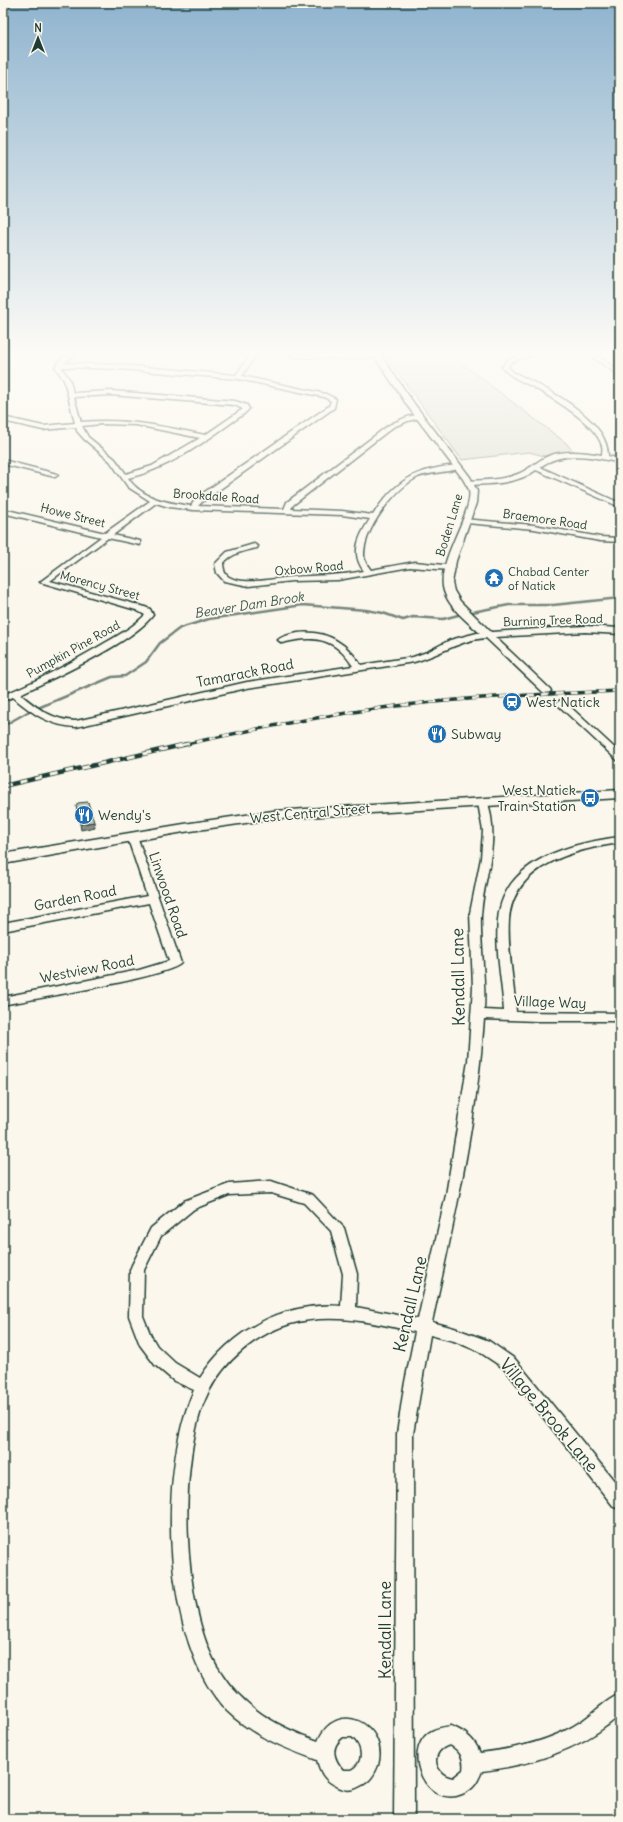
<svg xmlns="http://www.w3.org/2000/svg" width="623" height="1822" viewBox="0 0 623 1822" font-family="Delius,sans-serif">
	<rect width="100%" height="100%" fill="#fbf7ec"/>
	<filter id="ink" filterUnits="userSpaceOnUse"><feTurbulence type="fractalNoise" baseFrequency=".025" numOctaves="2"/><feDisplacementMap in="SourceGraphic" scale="8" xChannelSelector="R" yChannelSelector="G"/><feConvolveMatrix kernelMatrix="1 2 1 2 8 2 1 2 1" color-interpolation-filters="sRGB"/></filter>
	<g filter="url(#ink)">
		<!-- green -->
		<path fill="#dbdcd1" stroke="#7d8c82" d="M395,355H451L566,443L574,452L556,453L544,456L529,452L462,460L386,357Z"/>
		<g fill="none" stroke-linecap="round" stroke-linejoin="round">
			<!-- stream -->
			<g stroke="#74847b" stroke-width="2.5">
				<path d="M467,613L509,605H553L620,598"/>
				<path d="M3,726L26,713L112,677L125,676L146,662L160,643L180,628L209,619L303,605L366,610L383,613L403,620L413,617L443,619L462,614"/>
			</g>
			<!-- minor casing -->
			<g stroke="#1f3d34" stroke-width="3">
				<g id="minor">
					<path d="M67,355H75L63,363L120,365L236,375L250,355H256L242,376L326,394L336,399L334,408L202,502L198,506L284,509L287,502L389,425C398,421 415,411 424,417L408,421L393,427L293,505L291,509L342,511L373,515C395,480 418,468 459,465L462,467C456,472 429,472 418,477C395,488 363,530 364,556C364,561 368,566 371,570L415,562L453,566L454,568L450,570L410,567L338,580L292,581L249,586L224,581L217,573L215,564L227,552L254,544L258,546L257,548C244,551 231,553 223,564C224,570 224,574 229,577C244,586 276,578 293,577C317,575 340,576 364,571C350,553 359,536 370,519L342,515L193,510L169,507L156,503L113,535L140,541V545L108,538L50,581L142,606L150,609L153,615C132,643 54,678 20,694C38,709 53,720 76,721L247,682L353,666C334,637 314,635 282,643L278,640C282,636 292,634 298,633C325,630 346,642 361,665L413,657L427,652L450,640L477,633L585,626L620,628V634L585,632L495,637L550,689L551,691L547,694L544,693L486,638C459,640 440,655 414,662L247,688L76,727C50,726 33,714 13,697L3,701V695C33,683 63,667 91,651C110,640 130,630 145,615L136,610L40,582L101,537L3,513V509L105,533L150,501L128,487L110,461L84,439L77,431L76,427L43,430L3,421V417L43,426L75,423L64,380L55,367L60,360ZM61,367L120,369L238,379L324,397L331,401L329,406L196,498L191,506C169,503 142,499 128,478C172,468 208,439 245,413L249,409L247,405L235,401L111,391L73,393L70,380ZM111,395L234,405L243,409L205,435C162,426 126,418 81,422L74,397ZM101,424L136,425L200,438L152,466L126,474L115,459L88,437L82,426Z"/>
					<path d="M523,355H533L511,362L508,367L513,372C543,387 609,418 608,456L620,459V463C594,457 564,450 540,467L620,503V507L536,470C517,484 492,484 470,485L466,483L470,481C486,480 503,480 518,474C528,470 535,463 544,458C561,449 584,452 602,455C602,452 603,448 602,446C596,423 552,398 533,387C522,381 510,377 502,367L507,360Z"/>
					<path d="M589,355H596L620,371V376Z"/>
					<path d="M3,460L57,474L58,475L55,477L3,464Z"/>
					<path d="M463,519L534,525L600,537L620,538V542L600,541L534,529L466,523H463Z"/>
					<path d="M561,700L564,701L620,753V761L617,760L558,705L556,703Z"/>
					<path d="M483,800L488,803C500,845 484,874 481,915C480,947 486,978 484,1010L504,1011C502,981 495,950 498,920C503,860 571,843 620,837V843C575,849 513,865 509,920C507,950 514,982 516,1012L620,1013V1021H537L484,1019C477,1121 454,1222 432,1322L454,1328L489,1341L515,1359L620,1488V1509L614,1507L505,1369L478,1351L454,1341L430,1335L413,1434L414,1819H394L397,1434L404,1387L415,1332C375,1323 332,1312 290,1324C256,1334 224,1361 208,1393C177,1456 181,1612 220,1671C243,1708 278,1727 318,1741C336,1698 389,1724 378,1765C375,1773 371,1780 364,1784C357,1788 349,1792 341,1788C326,1782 321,1775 317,1760C285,1748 251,1735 227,1711C162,1644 157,1472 194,1390L174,1381L155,1365L140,1345L129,1316L130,1270L132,1265L151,1228L184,1201L229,1184L271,1181L313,1195L344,1228L357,1274L356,1307L418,1319L446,1195L468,1061L473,987L470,913L481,858L483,831L478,803ZM271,1193L304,1203L331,1231L343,1274L341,1306C284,1302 230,1330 200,1378L175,1363L157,1346L151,1336L143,1316L144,1270L161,1236L194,1209L229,1195ZM343,1737H352C363,1746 365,1763 351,1770H343C333,1758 330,1747 343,1737Z"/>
					<path d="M132,833L137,836L181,963C173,976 27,1000 3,1005V997L139,970L169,961L149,903L3,931V923L147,896L127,836Z"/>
					<path d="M620,1694V1715C582,1749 532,1765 482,1771C477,1783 474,1789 462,1794C427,1809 401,1752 430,1732C436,1728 445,1727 451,1726C465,1732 474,1738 480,1753C515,1749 552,1741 582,1721C595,1712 606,1700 620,1694ZM450,1745C460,1751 465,1758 463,1770L453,1778C433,1775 429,1750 450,1745Z"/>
				</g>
			</g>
			<!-- tertiary casing -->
			<g stroke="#1f3d34" stroke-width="3">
				<path id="tertiary" d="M290,355H383L382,357L415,405L470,477L477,491L476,503L456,561L452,583L454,591L460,601L492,633L493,635L492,637H484C471,624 450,610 444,591C435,562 474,513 469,490C468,487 465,483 463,479L409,408L375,357L350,359L293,357Z"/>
			</g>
			<!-- secondary casing -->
			<g stroke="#1f3d34" stroke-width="3">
				<path id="secondary" d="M620,790V798L273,819L184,832L3,864V854L184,824L273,811Z"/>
			</g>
			<!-- minor -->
			<use href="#minor" fill="#fbf7ec" fill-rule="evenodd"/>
			<!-- tertiary -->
			<use href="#tertiary" fill="#fbf7ec" fill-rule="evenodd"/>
			<!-- secondary -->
			<use href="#secondary" fill="#fbf7ec" fill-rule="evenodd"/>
			<!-- rail-far1 casing -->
			<g stroke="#1f3d34" stroke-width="3.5">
				<path id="rail-far1" d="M182,745C253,729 324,715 397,706C471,697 545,694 620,691"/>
			</g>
			<!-- rail casing -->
			<g stroke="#1f3d34" stroke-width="4.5">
				<path id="rail" d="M3,786L187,744"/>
			</g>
			<!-- rail-far1 -->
			<use href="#rail-far1" stroke="#fbf7ec" stroke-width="2.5" stroke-dasharray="7" stroke-linecap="butt"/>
			<!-- rail -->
			<use href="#rail" stroke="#fbf7ec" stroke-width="3" stroke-dasharray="8" stroke-linecap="butt"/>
		</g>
		<!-- shaded-wall -->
		<path fill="#898d85" stroke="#1f3d34" d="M94,822L95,827L81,830L80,824Z"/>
		<!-- building -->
		<path fill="#c4c9be" stroke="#1f3d34" d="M88,802L94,822L80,824L76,806L78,803Z"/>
	</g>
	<!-- sky -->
	<linearGradient id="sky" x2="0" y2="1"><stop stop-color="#90b4cf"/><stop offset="0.58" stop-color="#fdfbf6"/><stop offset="1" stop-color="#fdfbf6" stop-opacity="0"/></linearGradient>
	<rect width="623" height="610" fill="url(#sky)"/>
	<!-- icons -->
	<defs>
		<g id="temple-disc" transform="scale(1)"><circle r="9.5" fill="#1f6fb2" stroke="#fbf7ec"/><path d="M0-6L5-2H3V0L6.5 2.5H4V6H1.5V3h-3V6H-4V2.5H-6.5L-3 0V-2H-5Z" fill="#fff"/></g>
		<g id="station-disc" transform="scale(1)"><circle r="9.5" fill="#1f6fb2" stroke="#fbf7ec"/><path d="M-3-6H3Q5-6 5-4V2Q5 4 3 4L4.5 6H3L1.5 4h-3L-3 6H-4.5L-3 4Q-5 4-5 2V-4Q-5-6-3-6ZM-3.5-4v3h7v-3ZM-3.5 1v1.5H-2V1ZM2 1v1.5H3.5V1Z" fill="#fff"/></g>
		<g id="restaurant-disc" transform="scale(1)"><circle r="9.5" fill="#1f6fb2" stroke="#fbf7ec"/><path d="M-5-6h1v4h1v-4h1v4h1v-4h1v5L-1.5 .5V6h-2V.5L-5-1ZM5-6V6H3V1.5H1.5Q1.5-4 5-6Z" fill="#fff"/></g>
		<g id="bus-disc" transform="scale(1)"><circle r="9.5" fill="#1f6fb2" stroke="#fbf7ec"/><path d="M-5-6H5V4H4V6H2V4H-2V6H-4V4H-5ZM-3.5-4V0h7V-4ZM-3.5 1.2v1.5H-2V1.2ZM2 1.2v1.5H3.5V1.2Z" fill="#fff"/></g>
	</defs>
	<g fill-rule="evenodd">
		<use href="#temple-disc" x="494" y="578"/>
		<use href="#station-disc" x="512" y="702"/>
		<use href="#restaurant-disc" x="437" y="734"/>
		<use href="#bus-disc" x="590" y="798"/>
		<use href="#restaurant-disc" x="84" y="815"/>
	</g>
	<g text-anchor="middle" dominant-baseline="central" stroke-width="3.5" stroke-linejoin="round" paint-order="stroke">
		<!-- far-street labels -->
		<g font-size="12" fill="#1f3d34" stroke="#fbf7ec">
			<text transform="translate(216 496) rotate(4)">Brookdale Road</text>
			<text transform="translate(73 515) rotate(14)">Howe Street</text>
			<text transform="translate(545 519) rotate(8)">Braemore Road</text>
			<text transform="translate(449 525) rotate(-73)">Boden Lane</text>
			<text transform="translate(309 568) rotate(-5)">Oxbow Road</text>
			<text transform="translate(100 585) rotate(15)">Morency Street</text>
			<text transform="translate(553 620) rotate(-2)">Burning Tree Road</text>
			<text transform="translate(73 649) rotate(-29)">Pumpkin Pine Road</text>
		</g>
		<!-- far-poi labels -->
		<g font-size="12" fill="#1f3d34" stroke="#fbf7ec" text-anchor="start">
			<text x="508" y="571">Chabad Center<tspan x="508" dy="14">of Natick</tspan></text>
		</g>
		<!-- far-water labels -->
		<g font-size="13" font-style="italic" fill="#425b52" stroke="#fbf7ec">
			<text transform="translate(249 605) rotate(-9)">Beaver Dam Brook</text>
		</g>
		<!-- street labels -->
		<g font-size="14" fill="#1f3d34" stroke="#fbf7ec">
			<text transform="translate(245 673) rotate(-11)">Tamarack Road</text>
			<text transform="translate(310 813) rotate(-5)">West Central Street</text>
			<text transform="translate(168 895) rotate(71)">Linwood Road</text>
			<text transform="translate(75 898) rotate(-11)">Garden Road</text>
			<text transform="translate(87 969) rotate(-11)">Westview Road</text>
			<text transform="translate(550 1002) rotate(2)">Village Way</text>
		</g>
		<!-- poi labels -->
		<g font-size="14" fill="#1f3d34" stroke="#fbf7ec" text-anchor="start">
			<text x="526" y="702">West Natick</text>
			<text x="451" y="734">Subway</text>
			<text x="576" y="790" text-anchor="end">West Natick<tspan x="576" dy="16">Train Station</tspan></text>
			<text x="98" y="815">Wendy's</text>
		</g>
		<!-- near-street labels -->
		<g font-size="17" fill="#1f3d34" stroke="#fbf7ec">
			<text transform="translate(458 977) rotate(-91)">Kendall Lane</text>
			<text transform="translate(410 1304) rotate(-77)">Kendall Lane</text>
			<text transform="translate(549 1415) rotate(50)">Village Brook Lane</text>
			<text transform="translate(385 1630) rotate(-90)">Kendall Lane</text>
		</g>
	</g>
	<!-- margin -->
	<rect width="623" height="1822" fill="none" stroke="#fbf7ec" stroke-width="16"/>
	<rect x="8" y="8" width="607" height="1806" fill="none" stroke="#1f3d34" stroke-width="1.5" filter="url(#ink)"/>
	<!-- north arrow -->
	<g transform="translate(38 38)" stroke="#fbf7ec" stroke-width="3" paint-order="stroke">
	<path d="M0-3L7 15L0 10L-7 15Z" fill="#1f3d34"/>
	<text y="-6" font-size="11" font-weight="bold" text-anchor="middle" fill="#1f3d34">N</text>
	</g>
</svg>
